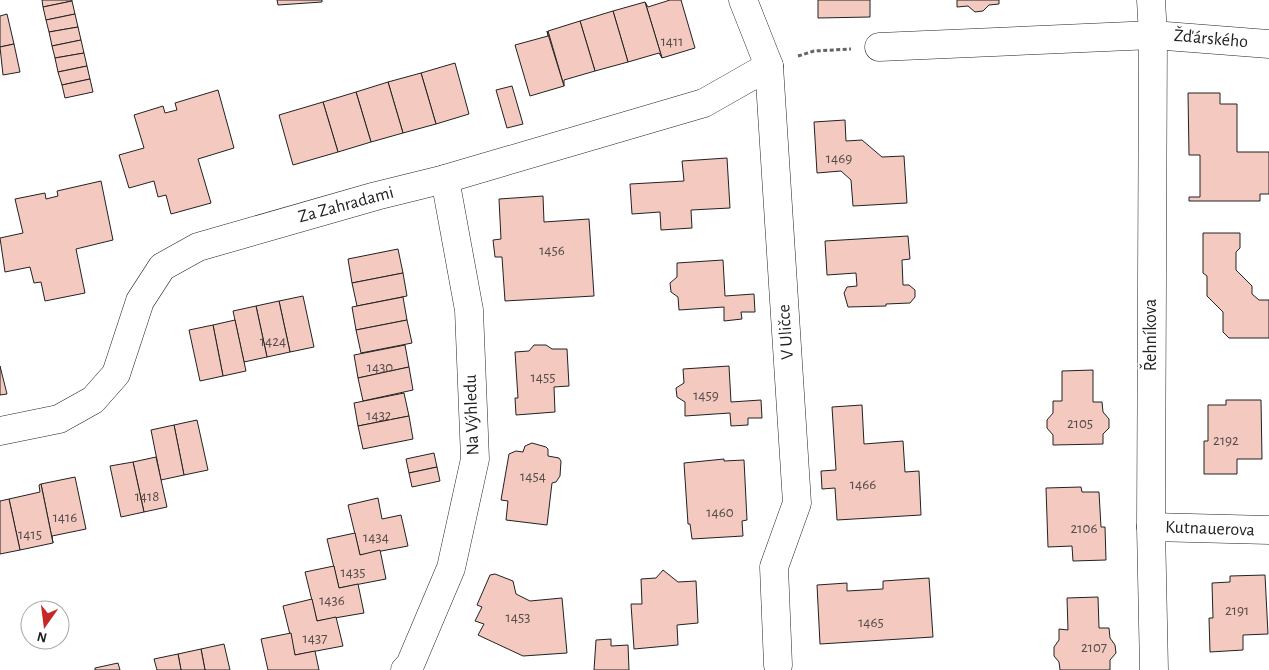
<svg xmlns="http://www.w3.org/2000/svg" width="1269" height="670" viewBox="0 0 1269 670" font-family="'Alegreya Sans',sans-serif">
	<rect width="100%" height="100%" fill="#fff"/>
	<!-- building -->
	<g fill="#f3c9c0" stroke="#222">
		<path d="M42,0H72V1L43,7Z"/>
		<path d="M277,0H322V2L278,5Z"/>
		<path d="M670,0H681L695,48L662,58L645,2L648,7Z"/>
		<path d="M818,0H870V17L818,18Z"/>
		<path d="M957,0H999V4L989,5L983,11L975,12L968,6L957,7Z"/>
		<path d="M72,1L75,14L46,20L43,7Z"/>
		<path d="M645,2L662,58L659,53L628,62L613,11Z"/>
		<path d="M613,11L628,62L595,71L580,21Z"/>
		<path d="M7,14L14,44L0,47V16Z"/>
		<path d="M75,14L78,27L49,32L46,20Z"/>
		<path d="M580,21L595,71L564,80V86L548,31Z"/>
		<path d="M78,27L81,40L52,46L49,32Z"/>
		<path d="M547,31L564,86L530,96L515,45L548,36Z"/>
		<path d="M81,40L84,53L55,58L52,46Z"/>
		<path d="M14,44L20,72L3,75L0,47Z"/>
		<path d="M84,53L87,66L58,72L55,58Z"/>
		<path d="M455,63L469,114L436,124L421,73Z"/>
		<path d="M87,66L90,79L62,85L58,72Z"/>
		<path d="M421,73L436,124L403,133L388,82Z"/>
		<path d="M90,79L93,92L65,98L62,85Z"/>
		<path d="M388,82L403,133L371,142L356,92Z"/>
		<path d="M512,86L523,124L507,128L496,90Z"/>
		<path d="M218,90L234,148L198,159L211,203L171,214L166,195L158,197L154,181L129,188L119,155L144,148L134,115L163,106L165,113L177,110L175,103Z"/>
		<path d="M356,92L371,142L338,152L323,102Z"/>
		<path d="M1188,93H1220V104H1237V152H1269V194H1260V201H1189V197H1200V155H1189Z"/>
		<path d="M323,102L338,152L293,165L279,115Z"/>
		<path d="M845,120L846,141L862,140L882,157L904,156L907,203L853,206L851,180L841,171L817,173L814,122Z"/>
		<path d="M727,158L730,208L691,210L692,228L661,230L660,212L632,214L630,184L684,181L682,161Z"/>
		<path d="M101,181L113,240L76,249L85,293L45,301L41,282L34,283L30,267L5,272L0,238L23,233L15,199L45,193L46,199L58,196L57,191Z"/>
		<path d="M543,196L544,222L589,219L594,296L505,301L502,257H495L493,240L501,239L499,199Z"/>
		<path d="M1203,233H1240V248L1236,252V270L1252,286V294L1259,300H1269V338H1229L1223,332V312L1207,296V276L1203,273Z"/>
		<path d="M908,236L910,259L902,260L903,285H909L915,290V297L910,303L886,304V306L848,307L844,293L847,287L857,286L856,273L827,275L825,241Z"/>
		<path d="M398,249L403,273L352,283L348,259Z"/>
		<path d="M723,260L725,296L754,294L755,312H741L742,319L724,321V307L679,310L678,297L671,292L670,283L677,277V263Z"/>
		<path d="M403,273L407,296L357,306L352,283Z"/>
		<path d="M303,296L314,347L290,352L279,301Z"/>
		<path d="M403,297L407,320L356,330L352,307Z"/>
		<path d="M279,301L290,352L267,357L256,306Z"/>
		<path d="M256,306L267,357L244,362L233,311Z"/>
		<path d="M235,320L246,371L223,376L213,325Z"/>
		<path d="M407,320L412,343L361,353L356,330Z"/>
		<path d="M213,325L223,376L200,381L189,330Z"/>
		<path d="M405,345L409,367L358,378L354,355Z"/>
		<path d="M534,345H546L552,349H567L569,386L554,387L555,412L516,415L515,398H518L515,352L529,351Z"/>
		<path d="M0,366L7,394L0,395Z"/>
		<path d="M729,366L731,402L761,400L762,418H748V425L731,426L730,413L685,416V402L677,397L676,388L684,383L683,369Z"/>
		<path d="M409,367L413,390L363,401L358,378Z"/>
		<path d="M1093,370V402H1102L1103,412L1109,419V428L1103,434V444L1053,445V435L1047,428V420L1053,413V401H1062V371Z"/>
		<path d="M404,393L409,416L358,426L354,403Z"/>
		<path d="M1226,400H1261L1262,459H1237V474H1204V441H1208V405H1226Z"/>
		<path d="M862,405L864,444L903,441L905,472L919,471L921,515L837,520L835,488L822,489L821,471L836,470L832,407Z"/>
		<path d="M409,416L413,439L363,449L358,426Z"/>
		<path d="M197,420L208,470L184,475L174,425Z"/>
		<path d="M174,425L184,475L161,480L151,430Z"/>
		<path d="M532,443L546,447L548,449V456L559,458L561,461L560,476L556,482L552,483L547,525L506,520L508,501L501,500L509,454L516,451L523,452L525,446Z"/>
		<path d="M434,453L437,467L409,473L406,459Z"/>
		<path d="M156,457L167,507L144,512L133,462Z"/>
		<path d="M724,459V461L744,460L747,520L742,521L743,536L692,539L690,524H688L684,463Z"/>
		<path d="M133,462L144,512L121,517L110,466Z"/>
		<path d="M437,467L440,481L412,487L409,473Z"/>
		<path d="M75,477L86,529L52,536L53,543L41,484Z"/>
		<path d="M41,484L53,543L20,550L9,499L40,492L39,485Z"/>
		<path d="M1081,487L1082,492H1099L1101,527H1105L1106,560L1073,561L1072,546L1048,547L1046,488Z"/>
		<path d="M378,498L382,519L401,515L408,546L360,555L348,505Z"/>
		<path d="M9,499L20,550L0,554V501Z"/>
		<path d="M355,533L360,555L380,550L386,579L339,588L327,539Z"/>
		<path d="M334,566L339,588L358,584L364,613L317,621L305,572Z"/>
		<path d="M663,570L678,582L696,581L698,623L677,625L678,645L634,649L631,604H642L641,579L656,578Z"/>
		<path d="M495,574L513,581L516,594L530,601L562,598L567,653L523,656L478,635L484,624L475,621L482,607L477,605L490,575Z"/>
		<path d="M1265,575L1268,634L1243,635V650L1210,652L1209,618H1213L1212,583L1230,582V576Z"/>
		<path d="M929,578L933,637L820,644L817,585L847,583V591L883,589V581Z"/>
		<path d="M1098,597L1099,628H1109L1110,638L1115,645L1116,653L1110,660V670H1060L1059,662L1054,656V647L1059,640V629L1068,630L1067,598Z"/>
		<path d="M312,599L317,621L336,617L343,646L295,655L283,606Z"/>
		<path d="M291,633L295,655L315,651L319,670H268L261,639Z"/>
		<path d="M611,639V646L628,645L629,670H594L596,640Z"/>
		<path d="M224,644L230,670H205L201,649Z"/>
		<path d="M201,649L205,670H181L178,654Z"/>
		<path d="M178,654L181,670H157L154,659Z"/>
		<path d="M118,663L120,670H95V668Z"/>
	</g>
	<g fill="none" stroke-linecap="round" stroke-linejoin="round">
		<!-- minor casing -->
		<g stroke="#222" stroke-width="29">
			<g id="minor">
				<path d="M743,0L769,66L797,503L774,567L778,665"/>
				<path d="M1151,0L1153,35L1151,527L1154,670"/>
				<path d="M879,47L1153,35L1269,44"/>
				<path d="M0,431L59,419L93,400L116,374L140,301L162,267L198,247L376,196L445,179L704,103L769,66"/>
				<path d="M1151,527L1269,530"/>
				<path d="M405,670L410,665L451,568L475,459L469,310L445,179"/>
			</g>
		</g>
		<!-- path -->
		<path stroke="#646464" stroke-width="3" stroke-dasharray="4 2.5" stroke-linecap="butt" d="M798,56L814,51L851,49"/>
		<!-- minor -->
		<use href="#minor" stroke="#fff" stroke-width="28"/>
	</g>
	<g text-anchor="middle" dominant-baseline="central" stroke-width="4" stroke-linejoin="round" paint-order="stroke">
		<!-- number labels -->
		<g font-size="15" fill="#564c4a">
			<text x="672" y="41">1411</text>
			<text x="839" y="158">1469</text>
			<text x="552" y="250">1456</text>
			<text x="273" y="341">1424</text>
			<text x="380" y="367">1430</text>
			<text x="543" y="377">1455</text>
			<text x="706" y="395">1459</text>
			<text x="379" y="415">1432</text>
			<text x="1080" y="423">2105</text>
			<text x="1226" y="440">2192</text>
			<text x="533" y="476">1454</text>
			<text x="863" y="484">1466</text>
			<text x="147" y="496">1418</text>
			<text x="720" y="512">1460</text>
			<text x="65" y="517">1416</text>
			<text x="1084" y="528">2106</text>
			<text x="30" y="534">1415</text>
			<text x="376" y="537">1434</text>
			<text x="353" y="572">1435</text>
			<text x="332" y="600">1436</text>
			<text x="1237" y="610">2191</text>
			<text x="518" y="617">1453</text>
			<text x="871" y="622">1465</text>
			<text x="315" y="638">1437</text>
			<text x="1094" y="647">2107</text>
		</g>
		<!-- street labels -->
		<g font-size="18" fill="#222" stroke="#fff">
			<text transform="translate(1211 39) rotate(5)">Žďárského</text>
			<text transform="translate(346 205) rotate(-15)">Za Zahradami</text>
			<text transform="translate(786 332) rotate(-94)">V Uličce</text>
			<text transform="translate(1151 335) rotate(-90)">Řehníkova</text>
			<text transform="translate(472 415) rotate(-92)">Na Výhledu</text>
			<text transform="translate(1210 529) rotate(2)">Kutnauerova</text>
		</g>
	</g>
	<!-- north arrow -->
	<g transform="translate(45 625) rotate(194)"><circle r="24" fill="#ffffff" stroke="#a7a7a7"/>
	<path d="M0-4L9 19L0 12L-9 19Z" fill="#c62828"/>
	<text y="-8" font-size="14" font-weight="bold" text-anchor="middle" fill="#222222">N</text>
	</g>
</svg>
